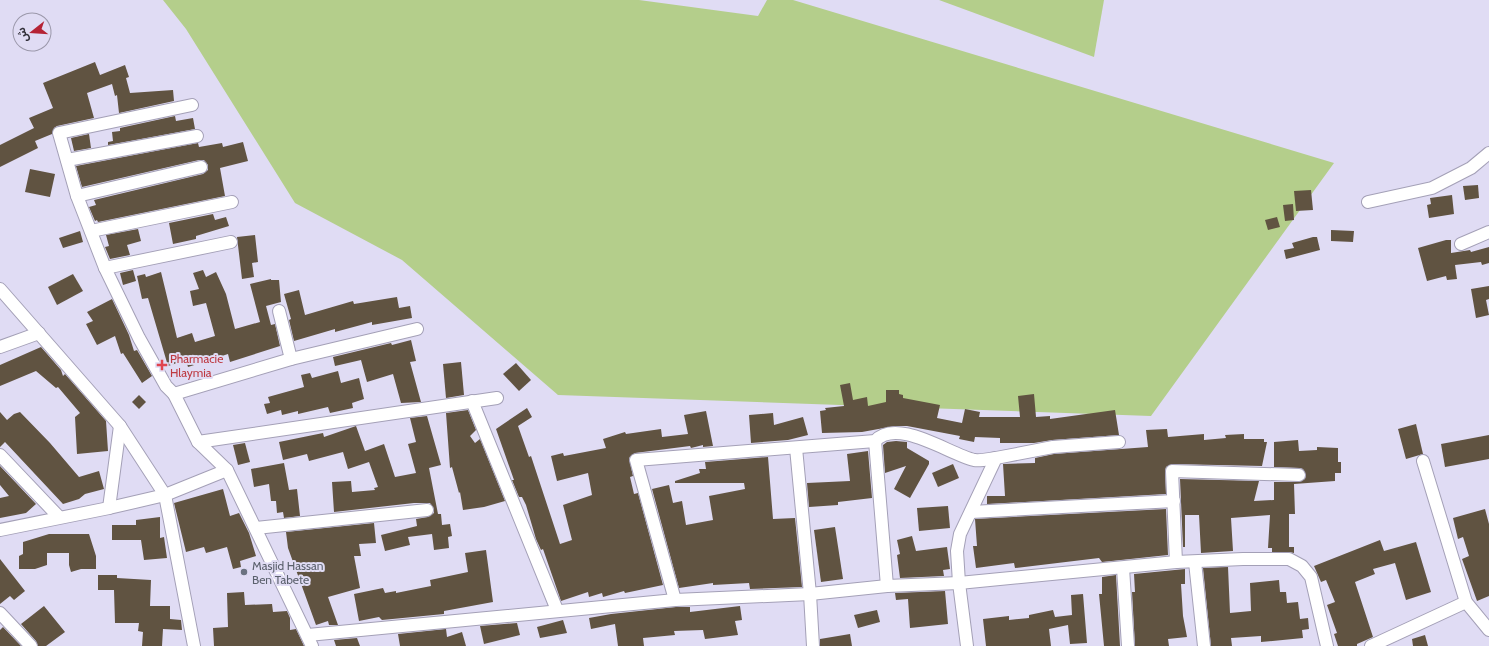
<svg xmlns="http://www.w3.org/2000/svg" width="1489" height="646" viewBox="0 0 1489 646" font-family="Cabin,'Noto Sans Arabic',sans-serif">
	<rect width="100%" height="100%" fill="#e0dcf4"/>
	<!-- green -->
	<g fill="#b4ce8b">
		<path d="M163,0H639L758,16L767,0H793L1334,163L1151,416L558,395L402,260L295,203L186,29Z"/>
		<path d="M939,0H1104L1094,57Z"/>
	</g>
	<!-- building -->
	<g fill="#605341">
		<path d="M95,62L100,75L125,65L129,77L126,78L130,93L173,90L174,101L119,113L117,95L115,96L112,84L87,93L94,118L57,126L54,128L52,134L35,141L38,148L0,167V145L34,128L29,118L53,108L43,83Z"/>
		<path d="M175,116L176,121L193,118L195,129L108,145V142L113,141L112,132L120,131V128Z"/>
		<path d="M89,134L91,148L74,151L71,138Z"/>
		<path d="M243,142L248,161L220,168L225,196L98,222L97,220L95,221L89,207L96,205L94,200L203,174L208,170V165L204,160H199L82,187L76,166L198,143L199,147L222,143L223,147Z"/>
		<path d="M30,169L55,174L50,197L25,192Z"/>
		<path d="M1478,185L1479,198L1465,200L1463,186Z"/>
		<path d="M1311,190L1313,210L1296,211L1294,191Z"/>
		<path d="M1452,195L1454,214L1429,218L1427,205L1431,204L1430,198Z"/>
		<path d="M1293,204L1294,220L1285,221L1283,205Z"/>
		<path d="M213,214L215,220L226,217L229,226L196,236V239L173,244L169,223Z"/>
		<path d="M1277,217L1280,227L1268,230L1265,220Z"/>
		<path d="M138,229L141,241L127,245L130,255L110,259L105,247L109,246L106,235Z"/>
		<path d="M1331,230L1354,231L1353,242L1331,241Z"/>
		<path d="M80,231L83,242L63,248L59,238Z"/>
		<path d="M255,235L258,262L252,263L254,277L242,279L237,237Z"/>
		<path d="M1313,237H1317L1320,250L1286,259L1284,250L1294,248L1292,243Z"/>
		<path d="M1446,240H1451V253L1470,250L1471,252L1489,247V263L1482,265L1481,262L1455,265L1457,279L1447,280L1446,276L1427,281L1418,248Z"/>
		<path d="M133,270L136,281L123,285L120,273Z"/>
		<path d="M203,270L206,277L216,272L226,294L235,329L260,322L250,284L271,279V280H279L281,302L266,306L271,325L275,324L280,346L230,362L228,354L188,367L186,360L168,366L148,298L142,299L137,276L145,274L146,277L161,272L177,338L192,333L195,342L215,336L206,303L193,306L190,291L199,289L193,273Z"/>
		<path d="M73,274L83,291L57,305L48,287Z"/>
		<path d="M1489,286V299L1486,300L1489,315L1476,318L1471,289Z"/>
		<path d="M299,290L305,315L353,301L354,304L397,297L399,308L410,306L412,318L372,325V322L335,332V329L294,341L289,320L291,319L284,294Z"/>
		<path d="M112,299L129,335L134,351L137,350L152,376L142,383L123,353L121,354L115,336L97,345L86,324L93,321L87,312Z"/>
		<path d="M411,340L416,361L410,362L421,402L401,403L393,374L367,382L361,360L335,366L333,357L391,343L392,345Z"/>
		<path d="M41,347L61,370L63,376L65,374L106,421L108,451L77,454L75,417L80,413L58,387L56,388L36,371L0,386V365Z"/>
		<path d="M461,362L464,395L446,398L443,364Z"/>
		<path d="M516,363L531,380L519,391L503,374Z"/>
		<path d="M338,371L341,383L359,378L364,399L352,403L353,408L330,413L328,407L298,414V411L282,415L281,410L267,414L264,404L270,403L268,397L304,387L301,375L310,373L312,378Z"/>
		<path d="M850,383L853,400L867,397L868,406L886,402V390H899V394L903,395V398L940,405L937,418L962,423L965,409L980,412L979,417H1020L1018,396L1034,394L1036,417L1050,416V419L1115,410L1119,435L1052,440L1034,443H1000V438L975,437L974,442L959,439L960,436L907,426H895L862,432L822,433L820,411L826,410L825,408L844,406L840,385Z"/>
		<path d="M139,395L146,402L139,409L132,402Z"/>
		<path d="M527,408L532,417L518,426L529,457L531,456L560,544L572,540L563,505L592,495L588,473L557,481L551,456L563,453L564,456L606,448L603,439L625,432L626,434L661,429L662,437L688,434L684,415L706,411L713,446L703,447V445L691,448L690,446L635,453L629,458L633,476L630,477L634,494L638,493L663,585L625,593L624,591L603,597L602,593L589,597L588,592L561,601L543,549L541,550L536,539L526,505L522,497H519L512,480H514L496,429Z"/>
		<path d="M468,410L476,430L470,436L475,443L480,439L505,501L484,507L463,510L460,492L459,493L452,467L450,468L446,413Z"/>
		<path d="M0,412L7,420L14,414L20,412L50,443L79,477L99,471L104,489L85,494L79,499L63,504L5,442L0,447Z"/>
		<path d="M773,413L774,425L803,417L808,435L788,440L751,443L749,415Z"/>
		<path d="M427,416L441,465L429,468L438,514H441L442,525L450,524L452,536L448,537L449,548L434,550L432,534L408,537L410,545L385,551L381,535L417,526L416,519L428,517L434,513V509L430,503H414L334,512L332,482L351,481L352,492L375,490L374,488L378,487L369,462L348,469L343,452L309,461L307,454L283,460L279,442L323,433L324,437L356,426L365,451L384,444L395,477L416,473L408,444L416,442L410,418Z"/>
		<path d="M1416,424L1423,454L1406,459L1398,429Z"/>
		<path d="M1167,429L1168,437L1204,434V440L1226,438L1225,435L1244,434V439H1264V442H1267L1262,466L1172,464L1166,467L1165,471L1166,494L987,504V496H1005L1003,464L1035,463V458L1054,454L1148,447L1146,430Z"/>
		<path d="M1489,435V459L1445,467L1441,444Z"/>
		<path d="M1298,440L1299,451L1317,450V447L1338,448V462H1341V473H1335V481L1294,484L1295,514H1289V547H1294V553L1289,552H1272V548H1268L1270,515L1231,518L1233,551L1201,553L1199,515H1185V547H1183L1180,479L1259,481L1254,501L1274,500V482H1299L1305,479L1306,475L1303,469L1300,468L1274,467V442Z"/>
		<path d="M896,441L907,442V448L929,461V464L910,498L894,489L906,466L885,473L883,445L887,442Z"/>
		<path d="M245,443L250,462L238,465L233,445Z"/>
		<path d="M868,451L872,498L838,502V505L809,507L807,483L850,481L847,454Z"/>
		<path d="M768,457L773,519L795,518L802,587L750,589L749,583L713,585V583L679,588L652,489L669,485L673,503L682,501L686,525L713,520L709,496L745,489L744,483H675V481L700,473L699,469H706L705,462Z"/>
		<path d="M284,463L289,490L297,489L300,516L284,518L283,512L277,513L276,501H271L269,484L254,487L251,469Z"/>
		<path d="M953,464L959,478L938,487L932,473Z"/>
		<path d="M0,466L36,504L26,513L0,518V498L9,496L0,485Z"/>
		<path d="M223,489L230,516L239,513L249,533L256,556L240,561L241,567L233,569L227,547L206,553L204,547L186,552L174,503Z"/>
		<path d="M948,506L950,528L919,531L917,508Z"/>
		<path d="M1166,509L1168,555L1102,562L1099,558L1015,568L1014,563L976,568L973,546H977L975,519Z"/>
		<path d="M1485,509L1489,524V596L1477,601L1462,559L1469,556L1463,537L1458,539L1453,518Z"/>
		<path d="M160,517V538L164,537L167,558L144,560L141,540H112V525H136V520Z"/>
		<path d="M374,523L376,543L359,544L361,556H354L360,588L328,597L338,625H329L328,621L316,625L288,548L286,532Z"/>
		<path d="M835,527L843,579L821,582L814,530Z"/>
		<path d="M49,534H89L96,556V569H81L71,572L69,565V553H47V565L35,569H19V556L23,554V542Z"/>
		<path d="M912,536L916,551L947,547L950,569L943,570L944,576L900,578L897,555L900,554L897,540Z"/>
		<path d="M1380,540L1384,551L1416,542L1431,592L1406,600L1395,563L1373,569L1375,574L1355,582L1373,637L1357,644V646H1338L1334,634L1337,633L1327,605L1335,602L1326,580L1321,582L1314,566Z"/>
		<path d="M486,550L493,602L444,611V614L382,620L379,617L359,621L354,594L383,588L385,593L396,591V593L431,586L430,580L468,572L465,553Z"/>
		<path d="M0,559L25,591L14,600L10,596L0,604Z"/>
		<path d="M1228,567L1230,613L1251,611L1250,583L1279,580L1280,592H1286L1287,603L1298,602L1300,619L1308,618L1309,629L1302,630L1303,638L1261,642V636L1231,638L1232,646H1211L1203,568Z"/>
		<path d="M1185,569V584H1181L1183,616L1187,637L1168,639L1169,646H1135L1132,592H1135L1134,574Z"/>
		<path d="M98,575H117V578L151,580L150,606H170V619L181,620L182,630L163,629L162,646H142L143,632L138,631L139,623H115L114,590H98Z"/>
		<path d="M1116,575L1120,646H1104L1099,594H1102V577Z"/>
		<path d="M945,591L948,624L910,628L908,599L896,600L895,593Z"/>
		<path d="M244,592L245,605L272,604L273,612L287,611L290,618V630L296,629L304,646H214L213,628L228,627L227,593Z"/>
		<path d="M1083,594L1087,643L1070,644L1068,625L1049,629L1051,646H986L983,619L1009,616V620L1029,618V615L1053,610L1055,617L1072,615L1071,595Z"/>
		<path d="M44,606L65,632L46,646H38L36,641L21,624Z"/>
		<path d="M740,606L742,620L735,621L738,635L705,639L703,630L674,631L675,635L643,638L644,646H618L615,624L591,629L589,618L611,614L676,607H690V612Z"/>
		<path d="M877,610L880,622L858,628L854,615Z"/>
		<path d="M563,620L567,633L540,638L537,627Z"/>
		<path d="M517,623L520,635L484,644L480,626Z"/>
		<path d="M3,627L21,646H0V630Z"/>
		<path d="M446,629L447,637L462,632L466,646H400L398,634Z"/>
		<path d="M850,634L852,646H820V639Z"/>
		<path d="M1425,635L1428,646H1413L1412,639Z"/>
		<path d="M357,638L360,646H336L334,640Z"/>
	</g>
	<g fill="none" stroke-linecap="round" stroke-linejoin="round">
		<!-- street casing -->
		<g stroke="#a4a0b7" stroke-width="14">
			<g id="street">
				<path d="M67,160L197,136"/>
				<path d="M77,196L201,167"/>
				<path d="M1368,202L1432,188L1471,168L1489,153"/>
				<path d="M91,231L232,202"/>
				<path d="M1461,244L1489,232"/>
				<path d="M105,268L231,242"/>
				<path d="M0,289L120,426L165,495L194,646"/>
				<path d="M279,311L291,359"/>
				<path d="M0,347L39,333"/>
				<path d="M174,394L166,386L139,338L105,268L77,196L59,133L192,105"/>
				<path d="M472,401L557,610"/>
				<path d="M875,441L887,586"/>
				<path d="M198,442L497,398"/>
				<path d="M796,448L810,594L813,646"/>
				<path d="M0,455L59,517"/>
				<path d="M1423,461L1466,602L1489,630"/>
				<path d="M109,508L120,426"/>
				<path d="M971,512L1174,501"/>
				<path d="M256,528L427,510"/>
				<path d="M0,530L109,508L165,495L227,470"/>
				<path d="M1176,562L1172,471L1299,475"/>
				<path d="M1195,562L1204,646"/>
				<path d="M1123,568L1128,646"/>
				<path d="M675,600L636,460L875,441C897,417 949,454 974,460C981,461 989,459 996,458"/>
				<path d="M0,613L31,646"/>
				<path d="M308,635L675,600L810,594L887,586L959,583L1176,562L1243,559H1289L1302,566L1311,577L1327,646"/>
				<path d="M312,646L227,470L198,442L174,394L291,359L417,329"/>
				<path d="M967,646L959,583L957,551L960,534L996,458L1053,447L1119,442"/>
				<path d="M1371,646L1466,602"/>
			</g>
		</g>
		<!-- street -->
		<use href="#street" stroke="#fff" stroke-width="12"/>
	</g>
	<!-- markers -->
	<path fill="#e0444e" stroke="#e0dcf4" stroke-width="1.5" d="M160 359h4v4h4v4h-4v4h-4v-4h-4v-4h4z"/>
	<circle fill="#6b7280" stroke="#e0dcf4" stroke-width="1.5" cx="244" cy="572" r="4"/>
	<g text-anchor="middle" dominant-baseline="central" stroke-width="4" stroke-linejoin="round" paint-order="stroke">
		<!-- health labels -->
		<g font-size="12" fill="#be3a42" stroke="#e0dcf4" text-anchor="start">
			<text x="170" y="358">Pharmacie<tspan x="170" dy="14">Hlaymia</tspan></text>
		</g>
		<!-- worship labels -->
		<g font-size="12" fill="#5b616d" stroke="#e0dcf4" text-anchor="start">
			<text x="252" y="565">Masjid Hassan<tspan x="252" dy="14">Ben Tabete</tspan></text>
		</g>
	</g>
	<!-- north arrow -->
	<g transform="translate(32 32) rotate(253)"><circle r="19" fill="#e0dcf4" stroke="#9b98aa"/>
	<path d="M0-3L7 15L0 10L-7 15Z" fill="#b52335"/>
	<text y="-6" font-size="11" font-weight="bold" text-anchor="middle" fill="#33313b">ش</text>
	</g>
</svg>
